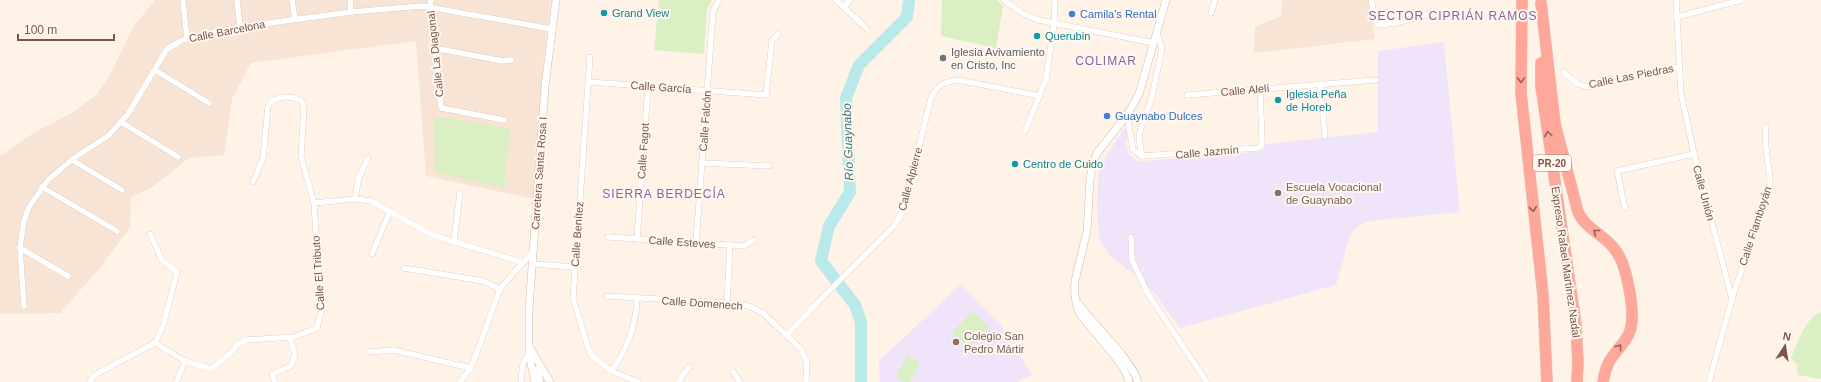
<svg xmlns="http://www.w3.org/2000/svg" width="1821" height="382" viewBox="0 0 1821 382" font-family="Arial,sans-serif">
	<rect width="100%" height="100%" fill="#fff3e8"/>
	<!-- residential -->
	<g fill="#f7e4d5">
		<path d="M155,0H551L543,65L534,199L426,176L416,41L251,63L232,99L224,155L189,158L151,188L131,197L130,227L99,269L60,313L0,314V156L35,132L72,113L97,94L111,73L133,27Z"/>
		<path d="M1282,0H1369L1375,39L1254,53L1255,27L1281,16Z"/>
	</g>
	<!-- education -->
	<g fill="#f0e4fb">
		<path d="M1444,42L1460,212L1370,221L1359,225L1350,235L1336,285L1180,328L1154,293L1135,275L1111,257L1099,240L1097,207L1098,180L1100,166L1125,127H1128L1126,144L1129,154L1138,161H1143L1256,152L1262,150L1267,144L1378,132V51Z"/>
		<path d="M961,284L1000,323L1032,375L1017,382H880L879,361Z"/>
	</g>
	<!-- green -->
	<g fill="#daefc4">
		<path d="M659,0H712L707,9L704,54L654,50Z"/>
		<path d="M942,0H997L1003,6L996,48L941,36Z"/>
		<path d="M434,117H446L510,129L504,188L435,172Z"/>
		<path d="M973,311L989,327L968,348L952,332Z"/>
		<path d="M1821,312V379L1798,375L1797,364L1791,358C1798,343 1804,319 1821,312Z"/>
		<path d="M907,355L920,362L910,382H905L896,377Z"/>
	</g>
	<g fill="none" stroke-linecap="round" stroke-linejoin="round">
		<!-- river -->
		<path stroke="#b9e9eb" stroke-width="12" d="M861,382V322L855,305L821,261L829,226L850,192L846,98L859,65L907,17L909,0"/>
		<!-- minor casing -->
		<g stroke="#d3b9ab" stroke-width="6">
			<g id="minor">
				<path d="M237,0L240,27"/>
				<path d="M292,0L295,19"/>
				<path d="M350,0L351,12"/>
				<path d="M431,0L430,7L441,108L504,120"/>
				<path d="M836,0L867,29"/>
				<path d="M1004,0L1022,13L1038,20L1154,43"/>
				<path d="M1371,0L1374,15L1378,25L1396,23L1433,13"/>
				<path d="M1676,0L1681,93L1694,154L1732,299L1709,382"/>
				<path d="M183,2L187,38"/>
				<path d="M844,7L850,0"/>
				<path d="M1211,13L1215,0"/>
				<path d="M1677,17L1741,0"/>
				<path d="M434,48L503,61L511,60"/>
				<path d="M590,57L573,298L588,348L592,356L611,371L638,382"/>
				<path d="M155,70L209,103"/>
				<path d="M1563,72L1578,84L1589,87L1679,67"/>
				<path d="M589,82L766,95L772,41L778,34"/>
				<path d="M1320,84L1325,136"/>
				<path d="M1187,95L1376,80"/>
				<path d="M1127,115L1133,150L1142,156L1258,148L1262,145V141L1260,89"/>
				<path d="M121,122L178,157"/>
				<path d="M1025,131L1046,79L1054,24L1055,0"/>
				<path d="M1142,156L1139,140L1140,131L1152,97L1162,48L1157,33"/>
				<path d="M72,160L122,190"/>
				<path d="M702,163L769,166"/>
				<path d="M253,182L263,158L268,106C276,95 290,95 302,101L304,107L301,157L314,203L355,199L371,201L432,235L521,262"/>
				<path d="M42,187L117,231"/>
				<path d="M355,199L359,177L368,158"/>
				<path d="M1625,208L1617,171L1694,154"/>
				<path d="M150,234L162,260L177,272L163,326L155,343"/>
				<path d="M608,237L744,246L754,240"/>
				<path d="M1131,237L1132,260L1148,294L1207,382"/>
				<path d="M637,239L648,86"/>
				<path d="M454,241L460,193"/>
				<path d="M696,243L713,11L719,0"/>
				<path d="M20,248L68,276"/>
				<path d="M372,254L390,211"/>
				<path d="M533,264L575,267"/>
				<path d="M404,268L483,281L500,289"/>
				<path d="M607,296L727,303L749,306L763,313L801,349L807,362L806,382"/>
				<path d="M1732,299L1770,184C1770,165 1763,145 1766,127"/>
				<path d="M727,303L730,245"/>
				<path d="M24,307L20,248L24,220L29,207L48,180L74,158L108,136L128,114L167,49L179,42L190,37L240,27L351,12L422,6L552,29"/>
				<path d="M787,335L819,301L894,226L903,211L931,98C937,85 944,82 958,80L1040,96"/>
				<path d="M368,352L393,350L471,368"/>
				<path d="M611,371C628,349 636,325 637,298"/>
				<path d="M733,372L740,382"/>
				<path d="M90,382L93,377L98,373L155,343L185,361L211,369L231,353L237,345L246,340L294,337L317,328L321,312L314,203"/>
				<path d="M176,382L185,361"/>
				<path d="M275,382L272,374L291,366L295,355L290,338"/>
				<path d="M460,382L471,368L500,289L534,250"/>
				<path d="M521,382C522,374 521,360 529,355"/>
				<path d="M678,382L689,367"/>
			</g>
		</g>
		<!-- tertiary casing -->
		<g stroke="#d3b9ab" stroke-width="8">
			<g id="tertiary">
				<path d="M1078,303C1093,325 1131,358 1138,382"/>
				<path d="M530,348L550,382"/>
				<path d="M537,370L540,382"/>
				<path d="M535,382L529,355V309L545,86L556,0"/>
				<path d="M1129,382C1127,365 1091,330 1080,314C1075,304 1074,292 1075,281L1087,231L1090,179L1092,166L1097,153L1127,115L1139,94L1166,0"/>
			</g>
		</g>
		<!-- motorway casing -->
		<g stroke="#dbcfcc" stroke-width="12">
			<g id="motorway">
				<path d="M1522,0L1521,93L1543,295L1547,382"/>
				<path d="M1541,3L1555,124L1578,212C1586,230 1606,235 1616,251C1627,266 1636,313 1630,331C1626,343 1615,351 1609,362C1606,368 1604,375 1603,382"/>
				<path d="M1541,63V86L1576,325L1578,362L1577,382"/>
			</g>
		</g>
		<!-- minor -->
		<use href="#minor" stroke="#fff" stroke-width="5.5"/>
		<!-- tertiary -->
		<use href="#tertiary" stroke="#fff" stroke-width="7"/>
		<!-- motorway -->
		<use href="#motorway" stroke="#ffa899" stroke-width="11"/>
	</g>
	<!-- one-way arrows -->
	<defs><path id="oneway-chevron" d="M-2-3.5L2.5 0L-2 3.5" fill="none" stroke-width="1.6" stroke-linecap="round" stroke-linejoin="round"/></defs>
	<g stroke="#906154">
		<use href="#oneway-chevron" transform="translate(1521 80) rotate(90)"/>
		<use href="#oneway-chevron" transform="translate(1548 134) rotate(-98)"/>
		<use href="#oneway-chevron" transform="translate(1533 209) rotate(84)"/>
		<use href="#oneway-chevron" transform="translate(1596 232) rotate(-142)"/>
		<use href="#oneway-chevron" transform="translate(1619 347) rotate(-54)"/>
	</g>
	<!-- markers -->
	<g fill="#0f9aa8" stroke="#fff8f0" stroke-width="1.5">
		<circle cx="604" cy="13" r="4"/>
		<circle cx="1037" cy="36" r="4"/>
		<circle cx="1278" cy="100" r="4"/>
		<circle cx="1015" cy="164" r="4"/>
	</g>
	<g fill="#3f7fe0" stroke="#fff8f0" stroke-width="1.5">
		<circle cx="1072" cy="14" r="4"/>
		<circle cx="1107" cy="116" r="4"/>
	</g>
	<circle fill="#6b7280" stroke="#fff8f0" stroke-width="1.5" cx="943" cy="58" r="4"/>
	<g fill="#8d6e63" stroke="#fff8f0" stroke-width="1.5">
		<circle cx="1278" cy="193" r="4"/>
		<circle cx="956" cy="342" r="4"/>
	</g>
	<g text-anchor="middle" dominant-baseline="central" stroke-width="4" stroke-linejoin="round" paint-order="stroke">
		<!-- shield labels -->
		<rect fill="#fff8f0" stroke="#a4867a" stroke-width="1" x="1533" y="155" width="38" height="16" rx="3"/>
		<g font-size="10" font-weight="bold" fill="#7d5548">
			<text x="1552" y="163">PR-20</text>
		</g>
		<!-- culture labels -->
		<g font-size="11" fill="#0d838f" stroke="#fff8f0" text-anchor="start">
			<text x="612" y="13">Grand View</text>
			<text x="1045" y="36">Querubin</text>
			<text x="1286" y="94">Iglesia Peña<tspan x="1286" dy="13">de Horeb</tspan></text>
			<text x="1023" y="164">Centro de Cuido</text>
		</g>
		<!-- shop labels -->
		<g font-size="11" fill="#366cbe" stroke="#fff8f0" text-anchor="start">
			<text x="1080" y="14">Camila's Rental</text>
			<text x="1115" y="116">Guaynabo Dulces</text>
		</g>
		<!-- street labels -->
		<g font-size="11" fill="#7d5548" stroke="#fff8f0">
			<text transform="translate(227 31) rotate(-11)">Calle Barcelona</text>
			<text transform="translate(435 54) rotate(-96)">Calle La Diagonal</text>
			<text transform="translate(1631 76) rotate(-11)">Calle Las Piedras</text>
			<text transform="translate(661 87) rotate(4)">Calle García</text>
			<text transform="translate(1245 90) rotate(-5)">Calle Alelí</text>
			<text transform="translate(705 121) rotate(-86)">Calle Falcón</text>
			<text transform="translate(643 151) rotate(-86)">Calle Fagot</text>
			<text transform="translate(1207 152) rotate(-5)">Calle Jazmín</text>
			<text transform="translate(539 173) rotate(-86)">Carretera Santa Rosa I</text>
			<text transform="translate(910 179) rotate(-75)">Calle Alpierre</text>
			<text transform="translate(1704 193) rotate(75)">Calle Unión</text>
			<text transform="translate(1755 226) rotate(-72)">Calle Flamboyán</text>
			<text transform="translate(577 234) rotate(-86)">Calle Benítez</text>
			<text transform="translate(682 242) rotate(4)">Calle Esteves</text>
			<text transform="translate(1566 262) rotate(82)">Expreso Rafael Martínez Nadal</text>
			<text transform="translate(318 273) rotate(-94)">Calle El Tributo</text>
			<text transform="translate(702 303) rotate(4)">Calle Domenech</text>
		</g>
		<!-- worship labels -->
		<g font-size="11" fill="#5b616d" stroke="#fff8f0" text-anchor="start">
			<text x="951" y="52">Iglesia Avivamiento<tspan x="951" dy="13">en Cristo, Inc</tspan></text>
		</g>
		<!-- education labels -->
		<g font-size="11" fill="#785e54" stroke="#fff8f0" text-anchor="start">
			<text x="1286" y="187">Escuela Vocacional<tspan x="1286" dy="13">de Guaynabo</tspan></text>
			<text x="964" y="336">Colegio San<tspan x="964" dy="13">Pedro Mártir</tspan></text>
		</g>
		<!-- neighbourhood labels -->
		<g font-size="12" letter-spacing="1" fill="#8564a0" stroke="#fff8f0">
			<text x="1453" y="16">SECTOR CIPRIÁN RAMOS</text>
			<text x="1106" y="61">COLIMAR</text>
			<text x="664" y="194">SIERRA BERDECÍA</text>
		</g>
		<!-- water labels -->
		<g font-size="12" font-style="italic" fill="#36777b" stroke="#fff8f0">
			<text transform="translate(848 142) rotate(-92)">Río Guaynabo</text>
		</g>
	</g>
	<!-- north arrow -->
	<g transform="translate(1785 346) rotate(12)" stroke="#fff8f0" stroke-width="3" paint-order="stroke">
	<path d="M0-3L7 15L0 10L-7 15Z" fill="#7d5548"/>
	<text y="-6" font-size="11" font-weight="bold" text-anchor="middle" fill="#7d5548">N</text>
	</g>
	<!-- scale -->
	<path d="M18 34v6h96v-6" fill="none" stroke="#7d5548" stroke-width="2"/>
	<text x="24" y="34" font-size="12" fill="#7d5548" stroke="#fff8f0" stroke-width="3" paint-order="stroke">100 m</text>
</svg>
